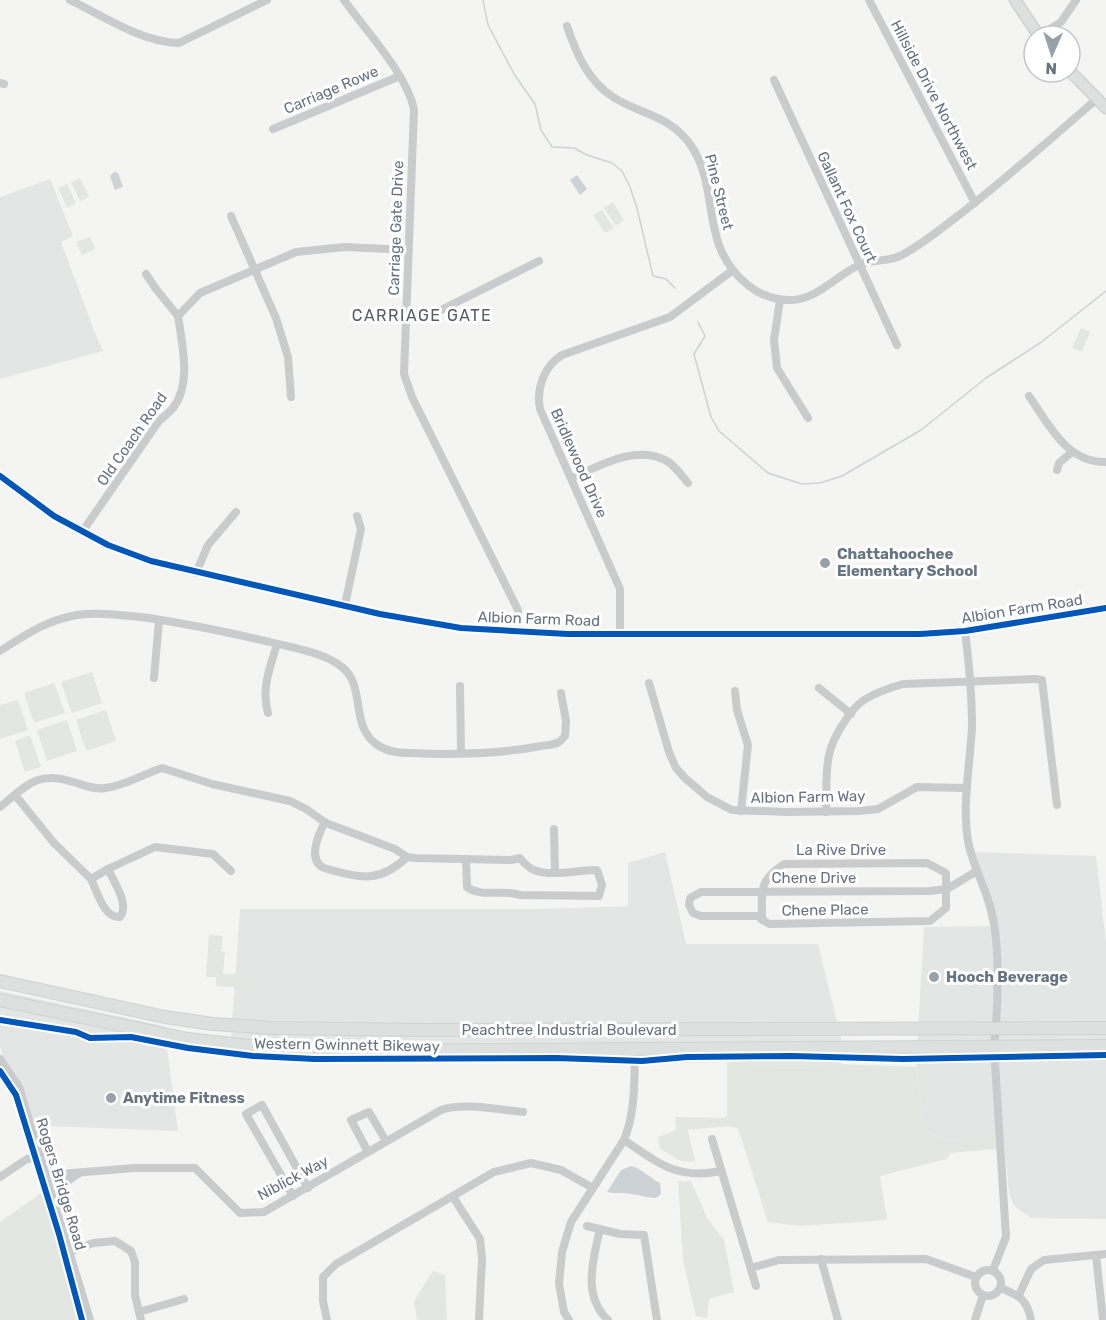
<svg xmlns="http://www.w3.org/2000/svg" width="1106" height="1320" viewBox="0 0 1106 1320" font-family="Rubik,sans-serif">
	<rect width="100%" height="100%" fill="#f4f4f3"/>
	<!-- built -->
	<g fill="#e4e6e5">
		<path d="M50,179L73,236L61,242L95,333L103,351L0,379V197Z"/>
		<path d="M665,852L686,944H818L841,1038V1064L738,1065L727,1062L623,1064L405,1062L231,1039L240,909H541L628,906V863Z"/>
		<path d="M972,852L1096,856L1106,943V1219L1031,1218L1014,1206L1009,1192L1003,1130L953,1141L930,1134L923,1119L916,1067L924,927L990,926Z"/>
		<path d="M0,991L164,1026L178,1131L24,1125L0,1046Z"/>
	</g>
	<!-- green -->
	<g fill="#e4e7e1">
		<path d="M80,178L89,197L80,201L71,182Z"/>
		<path d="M67,184L76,203L67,208L58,188Z"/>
		<path d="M613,202L624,220L616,226L604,208Z"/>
		<path d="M602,210L614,228L605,233L593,215Z"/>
		<path d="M90,237L95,249L82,255L76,242Z"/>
		<path d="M1081,328L1090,332L1082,352L1072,348Z"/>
		<path d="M92,672L102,703L72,713L61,682Z"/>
		<path d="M54,683L65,713L34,723L24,693Z"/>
		<path d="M18,700L28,730L0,739V705Z"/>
		<path d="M106,710L116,741L86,751L76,720Z"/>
		<path d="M67,720L77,751L47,761L37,730Z"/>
		<path d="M30,735L41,767L25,772L15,741Z"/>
		<path d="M209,935L223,936L221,951L225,952L223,974L247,975L246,988L216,986V977H206Z"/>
		<path d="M727,1062L738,1065L841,1064L916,1067L923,1119L930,1134L953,1141L1003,1129L1004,1148L951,1153L946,1159L880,1176L887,1220L800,1226L768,1222L738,1128L727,1126L688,1130L695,1162L681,1161L660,1149L658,1137L676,1130L675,1117L723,1118L727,1116Z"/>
		<path d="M678,1181H691L707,1218L724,1240L734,1292L709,1299L707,1318L696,1316L683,1260Z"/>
		<path d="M43,1192L82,1320H0V1222Z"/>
		<path d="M433,1271L445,1275L447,1320H417L414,1301Z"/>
	</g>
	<!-- water -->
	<g fill="#ccd2d5">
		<path d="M114,172L118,173L123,187L115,190L110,176Z"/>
		<path d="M577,175L587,189L580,195L570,180Z"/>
		<path d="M631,1166C641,1168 650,1178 660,1183L661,1194L656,1198C647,1198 640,1195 631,1194C622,1192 616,1194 607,1192L621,1170Z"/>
	</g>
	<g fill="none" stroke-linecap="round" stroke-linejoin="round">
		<!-- stream -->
		<g stroke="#ccd2d5" stroke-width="1.5">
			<path d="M483,0L488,25L514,74L535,104L541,130L552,147L574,148L587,155L612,163L622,171L630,187L637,208L653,276L666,279L675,288"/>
			<path d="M698,322L705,336L694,354L711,417L719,431L768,473L802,484L820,483L842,476L921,430L986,378L1040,343L1106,291"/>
		</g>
		<!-- major casing -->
		<g stroke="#d0d0d1" stroke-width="13">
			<g id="major">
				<path d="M1015,0L1039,36"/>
				<path d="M1070,71L1106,108"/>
			</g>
		</g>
		<!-- highway casing -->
		<g stroke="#d1d2d2" stroke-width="14">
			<g id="highway">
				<path d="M0,981L165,1017L213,1024L274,1028L424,1030L1106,1028"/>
				<path d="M0,1000L188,1039L257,1047L378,1051L1106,1046"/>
			</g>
		</g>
		<!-- minor -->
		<g stroke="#cacbcc" stroke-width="8">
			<path d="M70,0C103,16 143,43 179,43L267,0"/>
			<path d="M344,0C366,31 406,73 414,109L404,374L412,397L518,610V632"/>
			<path d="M869,0L975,203"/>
			<path d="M567,26C576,53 588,81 613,97C641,115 671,115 692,147C721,192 698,246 749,286C758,293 767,297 778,299C813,306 830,279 859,265C872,259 890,262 902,255C921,245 938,231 955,218C1004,181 1050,139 1097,99"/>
			<path d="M1039,36L1061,22L1076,0"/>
			<path d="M774,80L897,345"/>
			<path d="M0,83L4,84"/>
			<path d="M273,129L400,76"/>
			<path d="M231,216L276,318L288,357L291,397"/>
			<path d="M146,274L156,289L178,316"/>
			<path d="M780,300L774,340L777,368L808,418"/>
			<path d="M178,316L200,293L296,252L345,247L409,250"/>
			<path d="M406,316L425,318L539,261"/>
			<path d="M1029,396C1049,425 1067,463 1106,462"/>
			<path d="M1057,470L1059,463L1072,452"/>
			<path d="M0,476L54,516L108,545L151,561L380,614L461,628L568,634H920L965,631L1106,608"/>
			<path d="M572,478C599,466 635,445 665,460C674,464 682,476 688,483"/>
			<path d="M82,532L159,421C163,417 169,413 173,408C192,384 182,344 178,316"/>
			<path d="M196,573L208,545L236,512"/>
			<path d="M345,605L361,529L357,516"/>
			<path d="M965,631C969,663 972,695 972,727C970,765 962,804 968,841C972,864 984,884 990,906C1001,941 998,1010 994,1047L1006,1237L993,1270"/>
			<path d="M620,634V589L540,409C536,389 544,366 562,355L670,317L733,270"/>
			<path d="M0,651C25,635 47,620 77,615C98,612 120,615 141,617C184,623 227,632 270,642C293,648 323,652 342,667C366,686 350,725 376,744C385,751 399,753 410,753C453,755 499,754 541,746C547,745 554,745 559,742C561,741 563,738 565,736L566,721L561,693"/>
			<path d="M154,678L159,620"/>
			<path d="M649,683L669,752L676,768L685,778L707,797L732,810L787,812L858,811L878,809L917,787L967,788"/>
			<path d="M460,686L461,753"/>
			<path d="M819,688L851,714"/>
			<path d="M735,691L737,710L748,745L741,811"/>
			<path d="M268,713C261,688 270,668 277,644"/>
			<path d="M15,795L54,843L91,879L108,869L155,847L213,854L231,871"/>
			<path d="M0,807C26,786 37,770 73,782C84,785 94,790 105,788C125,786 143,774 162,768L212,784L290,801L306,809L326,823L395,849L407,857L415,858L511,860L520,858C524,863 528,868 534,870C552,877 578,870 597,870L602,885L599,896L520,895C504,889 481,898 467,887L466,859"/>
			<path d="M826,812C827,793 825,773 829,755C832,739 850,709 864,700C876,692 889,688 903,684L1035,679L1042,680L1057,805"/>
			<path d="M325,822C318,835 307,860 324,868C358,877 378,885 407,857"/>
			<path d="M554,829L555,872"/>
			<path d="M91,879C97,891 104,919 120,917C130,905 114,882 108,869"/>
			<path d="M762,920C762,891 758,881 784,864L927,863L946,873V908L930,921L769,924L757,916H701L693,913L689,905L690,898L701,892L929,891L947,889L977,871"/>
			<path d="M0,1059L19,1087L90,1320"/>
			<path d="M712,1139L756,1286"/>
			<path d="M624,1140C660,1164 677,1180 721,1171"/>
			<path d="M368,1152L351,1120L369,1112L386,1141"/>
			<path d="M47,1175L135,1168H195L240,1213L264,1212L441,1110C463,1102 499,1110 523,1112"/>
			<path d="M0,1177L27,1159L41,1157"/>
			<path d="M52,1192L78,1174"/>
			<path d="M293,1196L246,1114L262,1105L308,1188"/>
			<path d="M453,1197L480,1239L482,1259L479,1320"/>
			<path d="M587,1226L620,1234L644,1235L657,1320"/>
			<path d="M600,1229C593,1260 582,1296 608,1320"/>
			<path d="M70,1252L93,1243L115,1241L131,1251L135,1262V1295L141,1320"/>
			<path d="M1096,1255L1103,1320"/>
			<path d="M821,1259L838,1320"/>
			<path d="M751,1268L779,1260L926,1259L976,1277"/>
			<circle cx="988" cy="1283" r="13"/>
			<path d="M1001,1288C1020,1296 1027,1299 1031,1320"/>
			<path d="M1019,1295L1031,1269L1044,1260L1106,1254"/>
			<path d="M139,1312L184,1299"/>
			<path d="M327,1320L323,1301V1277L336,1264L494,1172L531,1163L561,1170L593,1188"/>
			<path d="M569,1320L564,1312L559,1284L562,1252L571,1222L624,1140C636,1111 634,1080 635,1049"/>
			<path d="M975,1320L983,1295"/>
		</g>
		<!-- major -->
		<use href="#major" stroke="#dedfdf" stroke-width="10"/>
		<!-- highway -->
		<use href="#highway" stroke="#dedfdf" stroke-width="12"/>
		<!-- cycleway casing -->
		<g stroke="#fff" stroke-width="10">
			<g id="cycleway">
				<path d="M0,476L54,516L108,545L151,561L380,614L461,628L568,634H920L965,631L1106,608"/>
				<path d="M0,1020L76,1032L90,1038L131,1037L188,1048L253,1056L315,1059L556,1058L642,1061L687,1057L792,1056L903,1059L1106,1055"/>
				<path d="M0,1071L16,1095L59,1234L82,1320"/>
			</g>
		</g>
		<!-- cycleway -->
		<use href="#cycleway" stroke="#0057b8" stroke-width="6"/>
	</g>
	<!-- markers -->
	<g fill="#98a0a8" stroke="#fff" stroke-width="2">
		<circle cx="825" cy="563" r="6"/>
		<circle cx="934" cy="977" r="6"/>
		<circle cx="111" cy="1098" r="6"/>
	</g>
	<g text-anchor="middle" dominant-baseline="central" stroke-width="6" stroke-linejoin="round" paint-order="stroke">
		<!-- street labels -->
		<g font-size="15" fill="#667380" stroke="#fff">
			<text transform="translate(331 90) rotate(-23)">Carriage Rowe</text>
			<text transform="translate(934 95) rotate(62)">Hillside Drive Northwest</text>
			<text transform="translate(719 192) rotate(76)">Pine Street</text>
			<text transform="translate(847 207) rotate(65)">Gallant Fox Court</text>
			<text transform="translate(396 228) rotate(-88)">Carriage Gate Drive</text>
			<text transform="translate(132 439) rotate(-55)">Old Coach Road</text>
			<text transform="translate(579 463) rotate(66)">Bridlewood Drive</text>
			<text transform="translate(1022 609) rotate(-9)">Albion Farm Road</text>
			<text transform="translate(539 619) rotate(2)">Albion Farm Road</text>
			<text transform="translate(808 797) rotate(-1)">Albion Farm Way</text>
			<text x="841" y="850">La Rive Drive</text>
			<text x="814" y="878">Chene Drive</text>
			<text transform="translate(825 910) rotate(-1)">Chene Place</text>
			<text x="569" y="1030">Peachtree Industrial Boulevard</text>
			<text transform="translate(347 1045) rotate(1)">Western Gwinnett Bikeway</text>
			<text transform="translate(293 1178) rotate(-28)">Niblick Way</text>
			<text transform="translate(61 1184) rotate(73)">Rogers Bridge Road</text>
		</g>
		<!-- poi labels -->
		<g font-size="15" font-weight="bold" fill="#667380" stroke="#fff" text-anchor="start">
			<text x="837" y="554">Chattahoochee<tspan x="837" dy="17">Elementary School</tspan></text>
			<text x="946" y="977">Hooch Beverage</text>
			<text x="123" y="1098">Anytime Fitness</text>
		</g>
		<!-- neighbourhood labels -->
		<g font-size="16" letter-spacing="1.5" fill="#545c66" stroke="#fff">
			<text x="422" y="315">CARRIAGE GATE</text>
		</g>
	</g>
	<!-- north arrow -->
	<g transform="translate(1052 54) rotate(183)"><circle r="28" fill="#ffffff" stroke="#c2c7cc" stroke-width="1.5"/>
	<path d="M0-4.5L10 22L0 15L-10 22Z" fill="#98a0a8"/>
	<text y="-9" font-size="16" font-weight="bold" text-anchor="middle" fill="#667380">N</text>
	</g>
</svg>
